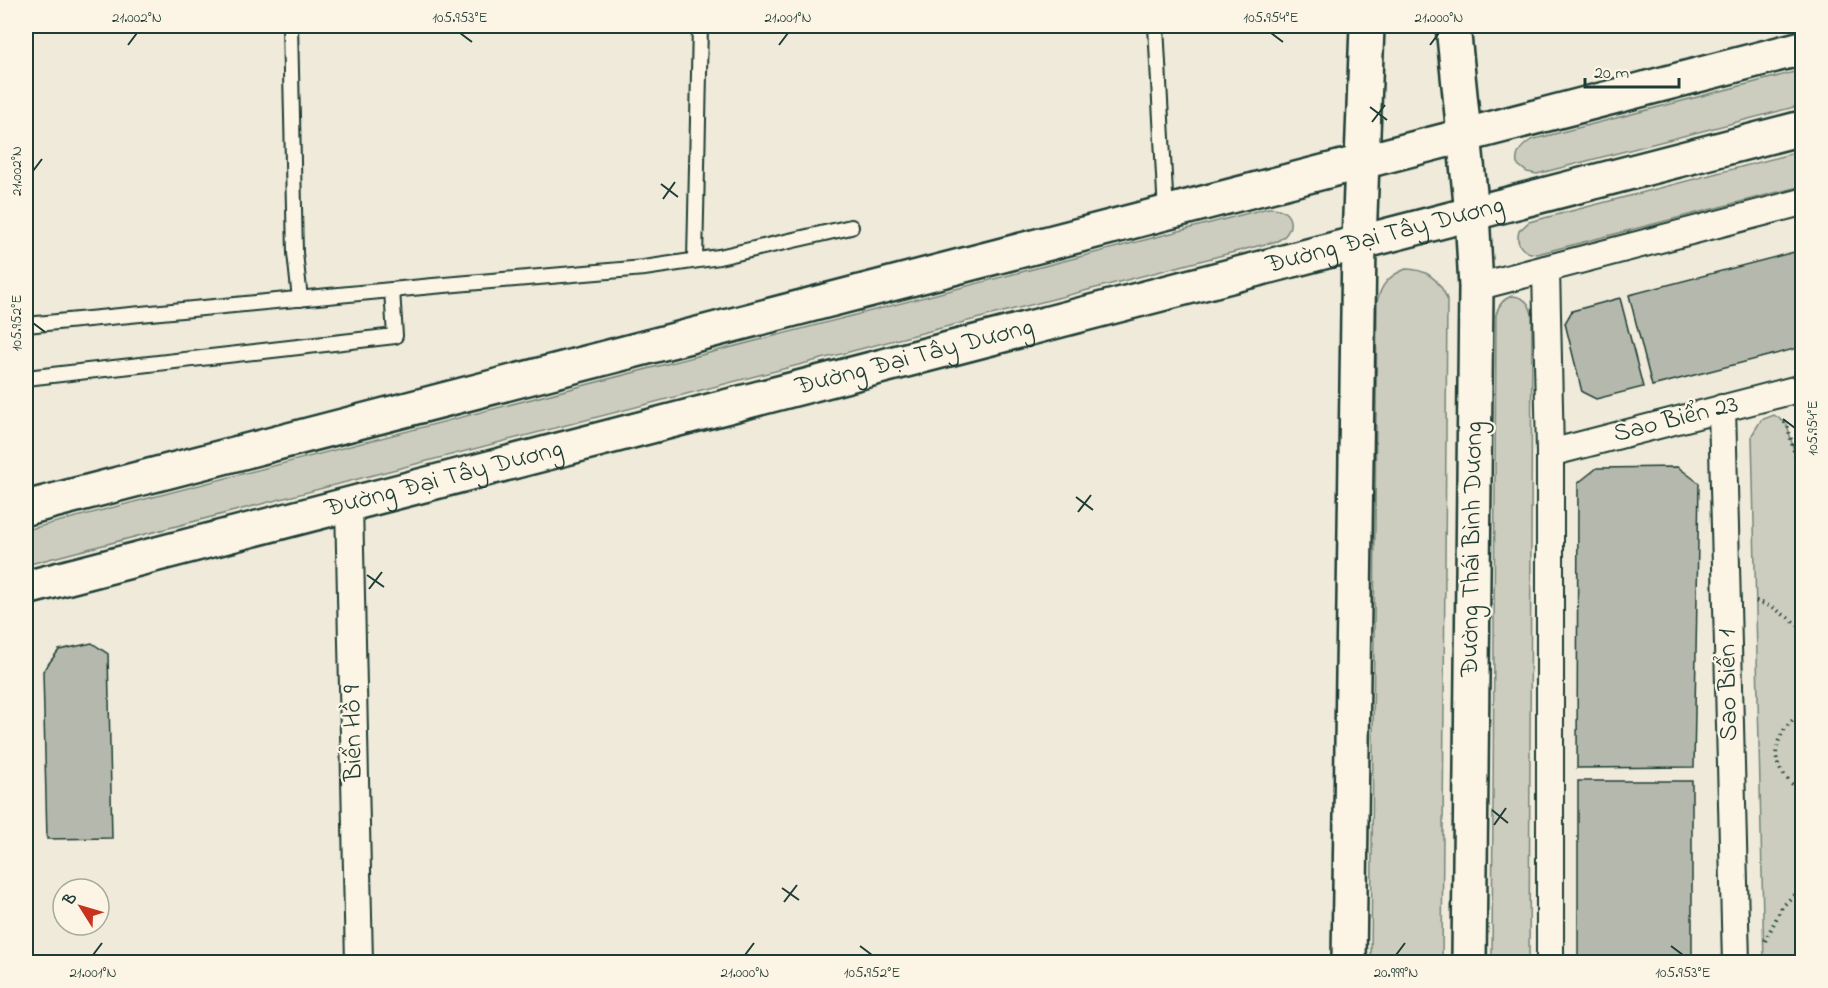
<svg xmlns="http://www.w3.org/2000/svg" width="1828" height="988" viewBox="0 0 1828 988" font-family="'Indie Flower',sans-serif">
	<rect width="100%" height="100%" fill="#efeada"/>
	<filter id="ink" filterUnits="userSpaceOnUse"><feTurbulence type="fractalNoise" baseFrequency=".0167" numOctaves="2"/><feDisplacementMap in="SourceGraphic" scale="12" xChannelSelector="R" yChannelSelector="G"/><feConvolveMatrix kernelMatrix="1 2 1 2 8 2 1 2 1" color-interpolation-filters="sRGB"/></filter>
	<g filter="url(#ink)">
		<!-- green -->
		<g fill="#cccdbf" stroke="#76857a" stroke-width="1.5">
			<path d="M1802,70V105L1537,174L1527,172L1517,164C1515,153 1522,146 1531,140Z"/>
			<path d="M1802,151V186L1537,254C1523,253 1515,245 1519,231L1529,222Z"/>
			<path d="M1268,208C1293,206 1298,231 1277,241L26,565V530Z"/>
			<path d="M1406,269C1426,269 1440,280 1447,299L1442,962H1371L1377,302C1381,284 1390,275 1406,269Z"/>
			<path d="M1512,296C1524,297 1529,302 1532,314L1529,962H1492L1496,315C1498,306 1502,299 1512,296Z"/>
			<path d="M1774,415L1787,424L1802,482V962H1764L1752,435L1761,420Z"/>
		</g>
		<!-- building -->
		<g fill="#b5b9ad" stroke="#1f3d34" stroke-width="1.5">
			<path d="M1802,250V347L1652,386L1629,295Z"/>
			<path d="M1620,298L1643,387L1596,399L1582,392L1565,323L1572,311Z"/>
			<path d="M1678,467L1699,483L1694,767L1577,768L1578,483L1597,468Z"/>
			<path d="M92,643L108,654L112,838L47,839L43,671L59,650Z"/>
			<rect x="1578" y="781" width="114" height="181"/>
		</g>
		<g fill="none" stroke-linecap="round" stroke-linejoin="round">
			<!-- lane casing -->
			<g stroke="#1f3d34" stroke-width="18">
				<g id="lane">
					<path d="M290,26L295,253L300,299"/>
					<path d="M1156,26L1166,213"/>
					<path d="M695,260L700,26"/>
					<path d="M26,325L433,286L644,268L719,257L851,227"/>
					<path d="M26,378L395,336L392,290"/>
				</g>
			</g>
			<!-- street casing -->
			<g stroke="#1f3d34" stroke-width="30">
				<g id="street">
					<path d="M1546,269L1550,453V962"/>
					<path d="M1476,287L1802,202"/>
					<path d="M1722,408L1736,962"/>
					<path d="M1550,453L1802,388"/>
					<path d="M349,504L359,962"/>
				</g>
			</g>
			<!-- secondary casing -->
			<g stroke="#1f3d34" stroke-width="38">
				<g id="secondary">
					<path d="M1453,26L1472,213L1476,287L1469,962"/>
					<path d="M26,508L1802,48"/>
					<path id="s1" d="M26,588L1802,128"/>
					<path d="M1349,962L1359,242L1367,26"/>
				</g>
			</g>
			<!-- path -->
			<g stroke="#1f3d34" stroke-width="4" stroke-dasharray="1.5 4.5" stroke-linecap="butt">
				<path d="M1784,422L1787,424L1802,482"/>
				<path d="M1756,601L1773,607L1802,628"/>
				<path d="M1802,713C1786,723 1771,744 1778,764C1782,776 1794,785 1802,793"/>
				<path d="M1802,799L1800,836L1802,847"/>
				<path d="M1765,941L1782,907L1802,887"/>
			</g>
			<!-- lane -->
			<use href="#lane" stroke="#fcf5e5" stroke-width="14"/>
			<!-- street -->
			<use href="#street" stroke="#fcf5e5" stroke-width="26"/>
			<!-- secondary -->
			<use href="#secondary" stroke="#fcf5e5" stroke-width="33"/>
		</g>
	</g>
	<!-- ticks -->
	<path fill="none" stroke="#1f3d34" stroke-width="2" d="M460,33L472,42M1271,33L1283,42M128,45L137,33M779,45L788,33M1430,45L1439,33M1370,107L1387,120M1372,122L1385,105M33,171L42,159M661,184L678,197M663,199L675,182M33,323L45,332M1783,419L1795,428M1076,497L1093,510M1078,512L1091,495M367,575L384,587M369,589L382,572M1492,810L1508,823M1494,825L1506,808M782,888L799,900M784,902L797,885M860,946L872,955M1671,946L1683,955M93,955L102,943M745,955L754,943M1396,955L1405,943"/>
	<g text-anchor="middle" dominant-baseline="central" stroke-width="4.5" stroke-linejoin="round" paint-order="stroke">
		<!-- street labels -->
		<g font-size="26" fill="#1f3d34" stroke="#fcf5e5">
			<text stroke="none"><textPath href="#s1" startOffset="1404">Đường Đại Tây Dương</textPath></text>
			<text stroke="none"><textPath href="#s1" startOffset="918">Đường Đại Tây Dương</textPath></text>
			<text transform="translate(1676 420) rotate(-14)">Sao Biển 23</text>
			<text stroke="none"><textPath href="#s1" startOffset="432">Đường Đại Tây Dương</textPath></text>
			<text transform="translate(1473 549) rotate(-89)">Đường Thái Bình Dương</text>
			<text transform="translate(1729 685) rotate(-91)">Sao Biển 1</text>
			<text transform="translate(354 733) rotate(-91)">Biển Hồ 9</text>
		</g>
	</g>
	<!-- margin -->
	<rect width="1828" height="988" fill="none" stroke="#fcf5e5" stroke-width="66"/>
	<!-- north arrow -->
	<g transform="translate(81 907) rotate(307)"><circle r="28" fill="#fcf5e5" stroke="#a4ab9e" stroke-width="1.5"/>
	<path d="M0-4.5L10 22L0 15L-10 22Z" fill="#c8321e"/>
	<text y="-9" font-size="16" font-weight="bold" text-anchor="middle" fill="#1f3d34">B</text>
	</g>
	<!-- scale -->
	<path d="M1585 78v9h94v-9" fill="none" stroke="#1f3d34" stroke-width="3"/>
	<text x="1594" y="78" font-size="18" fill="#1f3d34" stroke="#fcf5e5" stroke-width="4.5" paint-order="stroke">20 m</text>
	<rect x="33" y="33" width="1762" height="922" fill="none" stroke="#1f3d34" stroke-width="2"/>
	<g font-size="15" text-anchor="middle" fill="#1f3d34">
		<text x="137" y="22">21.002°N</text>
		<text x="460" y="22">105.953°E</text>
		<text x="788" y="22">21.001°N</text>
		<text x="1271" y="22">105.954°E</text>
		<text x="1439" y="22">21.000°N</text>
		<text transform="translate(16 171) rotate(-90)" y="5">21.002°N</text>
		<text transform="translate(16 323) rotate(-90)" y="5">105.952°E</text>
		<text transform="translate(1812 428) rotate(-90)" y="5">105.954°E</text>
		<text x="93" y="977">21.001°N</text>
		<text x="745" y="977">21.000°N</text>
		<text x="872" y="977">105.952°E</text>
		<text x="1396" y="977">20.999°N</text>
		<text x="1683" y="977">105.953°E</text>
	</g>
</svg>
